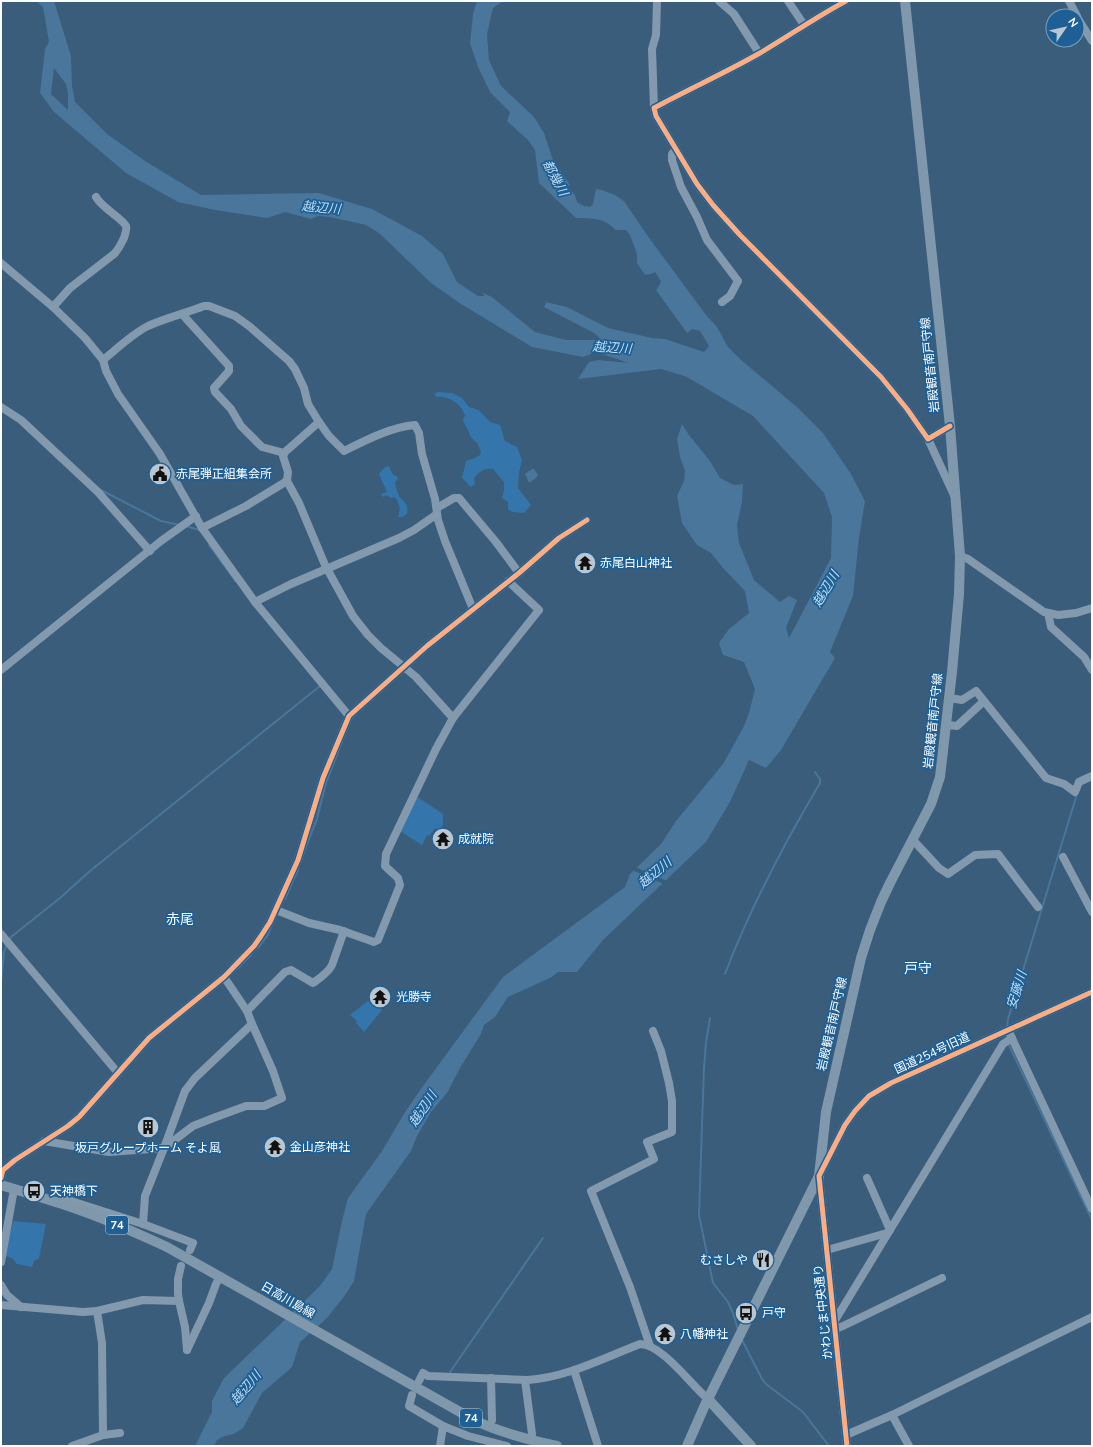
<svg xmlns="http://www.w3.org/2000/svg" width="1093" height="1447" viewBox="0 0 1093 1447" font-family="'Nunito Sans','Noto Sans JP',sans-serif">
	<rect width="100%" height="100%" fill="#395d7a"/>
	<!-- green -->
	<g fill="#3476ab">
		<path d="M438,392L452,393L462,398L469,407L479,410L490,422L500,425L505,441L517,447L522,460L519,472L518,488L531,505L524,513L512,512L508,509V502L502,498L504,490V482L493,469C484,468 479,472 474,478L475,484L471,487L462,478L466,461L475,458L480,455L481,451L477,443L470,436C469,429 464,426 463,419L465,416C463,405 448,395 437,397L434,394Z"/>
		<path d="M389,466L393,475L396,476L398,479L395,482C396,487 397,492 399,496C404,503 409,503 407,514L402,517H398L400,508L396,498L394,497L391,498L386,495L383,497L381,494L387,492L379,474L385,467Z"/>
		<path d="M416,796L443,814V825L439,830L435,828L429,836L427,835L422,845L400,831Z"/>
		<path d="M368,1001L374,1007L377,1005L382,1010L364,1032L356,1023L357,1021L350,1015Z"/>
		<path d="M13,1221L46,1224L39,1258L34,1261L32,1267L17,1264L12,1258L5,1256Z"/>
	</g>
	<!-- water -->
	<g fill="#49769a" fill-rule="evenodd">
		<path d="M36,1H54L71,56L72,86L75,102L107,134L145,161L201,195L319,193L372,209L422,236L443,254L457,282L478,296H484L483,293L492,297L535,332L566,340H600L598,336L594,333L544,307L546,302L567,307L608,328L652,338L665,339L704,352L709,346L700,331L692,329L687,333L656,290L659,286L661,281L655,272L651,274L645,275L637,263V254L630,235L626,230H615C605,217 591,219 576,218L539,183L535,150L528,140L507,121L510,112L490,92L478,67L470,43L473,14L477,1H503L493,8L487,34L489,60L501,86L534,117L544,133L553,160L570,185L567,186L575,195L577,202L584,206L590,207L593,204L596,189L602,190L615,195L624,201L647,235L706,315L717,327L728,347L740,359L798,408L823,433L851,474L865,501L859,538L853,596L830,652L835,658L781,750L766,768L749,760L730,802L706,842L603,940L577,972H558L552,977L508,997L495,1017L484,1025L481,1034L460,1068L447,1093L431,1112L417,1136L411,1151L366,1214L354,1281L346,1294L327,1318L300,1342L292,1367L262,1393L243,1428L234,1434L225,1436L217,1440L214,1446H195L212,1412V1401L224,1378L320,1286L332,1269L342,1221L348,1198L382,1151L405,1112L423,1086L503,977L625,887L630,874L661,844L676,821L723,764L744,726L749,713L755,689L744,662L723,655L719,643L729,629L749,613L745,591L723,568L711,553L697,545L682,523L677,496L684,481L685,471L680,457L677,439L682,424L689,435L710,461L720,478L734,485L743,484L742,502L737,525L739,543L754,580L780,602L789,596L797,600L786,628L789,638L831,558L832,517L824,493L753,416L687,377L661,369L578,379L589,362L598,360L629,363L596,352L583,357L532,347L461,304L431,283L379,233L366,225L330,217L318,216L311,219L285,212L267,218L215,210L178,202L126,173L54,112L40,93L45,49L49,42L43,7ZM54,68L66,84L68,93V110L51,94Z"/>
		<path d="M532,469H534L538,475L536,478L529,483L525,474Z"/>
	</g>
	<!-- pier -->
	<path fill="#395d7a" d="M635,867L667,881L664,884L632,870Z"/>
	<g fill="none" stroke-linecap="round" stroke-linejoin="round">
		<!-- stream -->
		<g stroke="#49769a" stroke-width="2">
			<path d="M101,490L161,521L180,525"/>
			<path d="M186,526L199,530"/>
			<path d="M209,545L236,582"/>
			<path d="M303,855L317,819L326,783L342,742"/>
			<path d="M285,899L298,870"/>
			<path d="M9,941L11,937L60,898L90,871L320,686"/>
			<path d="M258,948L268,935L271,926"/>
			<path d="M238,968L251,955"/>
			<path d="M725,974C750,908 784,844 820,783V779L815,772"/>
			<path d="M1,982L4,952L7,944"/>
			<path d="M710,1018L706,1042L704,1067L699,1215L713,1283L728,1302L733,1313L738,1330"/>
			<path d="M1007,1027L1008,1019L1077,794"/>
			<path d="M1008,1043L1092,1220"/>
			<path d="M742,1340L762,1379L766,1384L803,1412L829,1446"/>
			<path d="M450,1372L543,1238"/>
		</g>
		<!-- minor -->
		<g stroke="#8399ad" stroke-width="8">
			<path d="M719,1L734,14L759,53"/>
			<path d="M788,1L804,25"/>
			<path d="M846,1C816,17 789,36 760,53C725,73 689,89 654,108L656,116L697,184L713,205L740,235L881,377L907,409L928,439L950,426"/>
			<path d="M1069,1L1077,16"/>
			<path d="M1077,17L1092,41"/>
			<path d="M654,108L652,49L656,35L657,1"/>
			<path d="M676,149L672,154V160L681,187L697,217L707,240L738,281L730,296L722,302"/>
			<path d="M1,263L53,307L85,338L103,360L106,371L118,394L160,454L202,528L255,602L349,716"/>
			<path d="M53,307L70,288L114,254C119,249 121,244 124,238C125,235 127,229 126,226C123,219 102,208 96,197"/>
			<path d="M182,314L229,366V371L214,388L215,392L231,409L241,426L262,447L284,453"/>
			<path d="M103,360C118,348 132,334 148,326C166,318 186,313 204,306H209L235,316L249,326L289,361L295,369L304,388L308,404L319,422L329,436L344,451C366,440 391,427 415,425L419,433L422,454L435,499L438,520L445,541L473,609"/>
			<path d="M1,407L21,420L98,492L150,551"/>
			<path d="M319,422L285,452L283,456L288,472L287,481L299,503L325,565L353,616L368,635L381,648L416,677L453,718"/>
			<path d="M928,439L954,495"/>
			<path d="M437,508L454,498H459L496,542L519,573"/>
			<path d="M202,528L246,506L287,481"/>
			<path d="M960,556L968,559L1044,612L1058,615L1076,613L1092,608"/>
			<path d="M255,602L291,584L399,538L414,530L437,514"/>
			<path d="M1048,613L1051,627L1084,657L1092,670"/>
			<path d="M1,670L161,541L196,516"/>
			<path d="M949,698L962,700L976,691L1046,778L1064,784L1075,792L1079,782L1092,776"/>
			<path d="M947,725L957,726L984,701"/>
			<path d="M913,840L939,868L948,874L975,855L998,854L1038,907"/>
			<path d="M1063,857L1092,912"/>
			<path d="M276,910L309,923L340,930L374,942L378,940L400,885L398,878L385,866L386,854L436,749L453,718L539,610L508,581"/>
			<path d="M1,934L118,1073"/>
			<path d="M247,1011L285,972L291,970L313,983C320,978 328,973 332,965L344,931"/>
			<path d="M1010,1034L1092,1209"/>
			<path d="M44,1141L109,1152L164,1148L185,1091L195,1078L252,1024"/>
			<path d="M1,1178L3,1170L15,1160L68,1126L79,1117L149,1038L224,977L254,946L261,936L270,922L298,860L323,778L349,716L427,646L519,573L559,538L587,520"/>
			<path d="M867,1178L890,1230"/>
			<path d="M58,1202L68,1200L143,1224L193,1243L190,1250"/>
			<path d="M143,1224L145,1196L164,1148L193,1126L216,1117L246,1106H264L282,1098L273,1071L252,1024L247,1011L224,977"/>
			<path d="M827,1250L887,1233"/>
			<path d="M1,1262L14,1189"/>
			<path d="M181,1266L178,1279V1294L179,1301L185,1327L187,1350"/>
			<path d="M1,1285L7,1295L21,1307"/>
			<path d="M1,1305L83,1312L97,1311L143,1300L179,1301"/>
			<path d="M97,1311L102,1343L103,1435"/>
			<path d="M834,1322L1003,1044L1012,1038"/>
			<path d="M835,1329L843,1326L942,1278"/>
			<path d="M650,1346L630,1287L591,1191L654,1159L647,1142L672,1132V1101L669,1083L661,1051L653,1031"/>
			<path d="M187,1350L209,1303L216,1284L220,1276"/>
			<path d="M574,1370L598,1446"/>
			<path d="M491,1378L492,1420"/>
			<path d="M525,1380L532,1434"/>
			<path d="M419,1381L423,1373L428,1376L527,1380C565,1378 604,1358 640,1344C662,1344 691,1385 708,1399"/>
			<path d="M412,1395L409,1406L443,1426L468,1436L507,1446"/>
			<path d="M892,1415L909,1446"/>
			<path d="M846,1435L892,1415L1092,1317"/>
			<path d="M72,1446L103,1435L120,1433"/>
			<path d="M440,1446L443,1426"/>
			<path d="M847,1446L819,1176L845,1125L855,1111L869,1096L891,1083L1092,992"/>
		</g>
		<!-- major -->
		<g stroke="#8098ab" stroke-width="10">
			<path d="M1,1185C41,1197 81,1209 120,1226C136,1233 152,1240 167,1247L476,1421C502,1433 529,1440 557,1446"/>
			<path d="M708,1399L751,1446"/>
			<path d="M687,1446L705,1405L819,1176L826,1112L861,958L870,930L881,902L890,883L931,804L940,777L952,672L959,594L960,556L950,426L905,1"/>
		</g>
		<!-- cycleway casing -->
		<g stroke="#1e6095" stroke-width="8">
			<g id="cycleway">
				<path d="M846,1C816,17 789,36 760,53C725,73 689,89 654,108L656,116L697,184L713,205L740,235L881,377L907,409L928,439L950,426"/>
				<path d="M1,1178L3,1170L15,1160L68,1126L79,1117L149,1038L224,977L254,946L261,936L270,922L298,860L323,778L349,716L427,646L519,573L559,538L587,520"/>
				<path d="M847,1446L819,1176L845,1125L855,1111L869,1096L891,1083L1092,992"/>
			</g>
		</g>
		<!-- cycleway -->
		<use href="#cycleway" stroke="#ffac80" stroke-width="5"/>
	</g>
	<!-- icons -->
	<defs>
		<g id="civic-disc" transform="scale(1.15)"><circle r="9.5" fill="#bac6d0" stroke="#1e6095"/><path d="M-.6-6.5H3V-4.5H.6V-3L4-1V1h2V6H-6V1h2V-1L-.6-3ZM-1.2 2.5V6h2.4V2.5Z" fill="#111"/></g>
		<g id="temple-disc" transform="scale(1.15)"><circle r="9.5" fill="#bac6d0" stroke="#1e6095"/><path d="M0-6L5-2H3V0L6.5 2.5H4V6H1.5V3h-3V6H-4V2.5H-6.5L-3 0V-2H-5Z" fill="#111"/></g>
		<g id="building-disc" transform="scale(1.15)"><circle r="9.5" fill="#bac6d0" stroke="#1e6095"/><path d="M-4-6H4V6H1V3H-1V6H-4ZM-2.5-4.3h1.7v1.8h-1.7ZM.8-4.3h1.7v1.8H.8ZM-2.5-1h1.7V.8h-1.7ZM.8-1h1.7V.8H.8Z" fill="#111"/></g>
		<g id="bus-disc" transform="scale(1.15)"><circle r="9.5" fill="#bac6d0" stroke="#1e6095"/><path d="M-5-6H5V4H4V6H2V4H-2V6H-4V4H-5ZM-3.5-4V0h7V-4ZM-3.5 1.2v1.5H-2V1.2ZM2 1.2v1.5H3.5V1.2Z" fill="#111"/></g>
		<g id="restaurant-disc" transform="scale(1.15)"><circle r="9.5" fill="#bac6d0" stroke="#1e6095"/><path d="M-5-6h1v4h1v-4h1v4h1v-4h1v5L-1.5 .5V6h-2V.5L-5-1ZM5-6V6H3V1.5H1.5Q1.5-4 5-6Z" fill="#111"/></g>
	</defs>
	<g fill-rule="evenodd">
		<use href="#civic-disc" x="160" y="474"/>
		<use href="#temple-disc" x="585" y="563"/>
		<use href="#temple-disc" x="443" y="839"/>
		<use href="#temple-disc" x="380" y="997"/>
		<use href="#building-disc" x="148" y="1127"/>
		<use href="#temple-disc" x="275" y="1147"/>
		<use href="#bus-disc" x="34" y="1191"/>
		<use href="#restaurant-disc" x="763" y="1260"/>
		<use href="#bus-disc" x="746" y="1313"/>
		<use href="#temple-disc" x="665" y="1334"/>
	</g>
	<g text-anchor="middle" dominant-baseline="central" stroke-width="3.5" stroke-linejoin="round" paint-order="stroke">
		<!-- shield labels -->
		<g fill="#1e6095" stroke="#bccfdf" stroke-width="1">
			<rect x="106" y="1216" width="22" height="18" rx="3"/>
			<rect x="460" y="1409" width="22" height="18" rx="3"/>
		</g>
		<g font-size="11" font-weight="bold" fill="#fff">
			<text x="117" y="1225">74</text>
			<text x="471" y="1418">74</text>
		</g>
		<!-- street labels -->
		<g font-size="12" fill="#fff" stroke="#1e6095">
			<text transform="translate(930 365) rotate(-96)">岩殿観音南戸守線</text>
			<text transform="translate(933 721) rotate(-84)">岩殿観音南戸守線</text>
			<text transform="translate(832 1024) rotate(-77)">岩殿観音南戸守線</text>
			<text transform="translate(932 1053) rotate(-25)">国道254号旧道</text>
			<text transform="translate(288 1300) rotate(30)">日高川島線</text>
			<text transform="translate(823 1312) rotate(-96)">かわじま中央通り</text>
		</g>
		<!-- poi labels -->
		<g font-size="12" fill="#fff" stroke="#1e6095" text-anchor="start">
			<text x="176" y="474">赤尾弾正組集会所</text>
			<text x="600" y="563">赤尾白山神社</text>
			<text x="458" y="839">成就院</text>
			<text x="396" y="997">光勝寺</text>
			<text x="290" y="1147">金山彦神社</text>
			<text x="148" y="1148" text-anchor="middle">坂戸グループホーム そよ風</text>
			<text x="50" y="1191">天神橋下</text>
			<text x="748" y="1260" text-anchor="end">むさしや</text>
			<text x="762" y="1313">戸守</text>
			<text x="680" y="1334">八幡神社</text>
		</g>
		<!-- water labels -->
		<g font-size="13" font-style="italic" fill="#bedef5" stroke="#1e6095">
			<text transform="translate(555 178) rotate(62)">都幾川</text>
			<text transform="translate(321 208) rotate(5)">越辺川</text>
			<text transform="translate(612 348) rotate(4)">越辺川</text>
			<text transform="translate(826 589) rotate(-59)">越辺川</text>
			<text transform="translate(655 873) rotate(-40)">越辺川</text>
			<text transform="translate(1017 990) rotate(-73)">安藤川</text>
			<text transform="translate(423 1109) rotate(-56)">越辺川</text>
			<text transform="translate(246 1388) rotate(-50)">越辺川</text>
		</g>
		<!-- quarter labels -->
		<g font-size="14" fill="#fff" stroke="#1e6095">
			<text x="180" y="919">赤尾</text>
			<text x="918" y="968">戸守</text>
		</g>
	</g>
	<!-- border -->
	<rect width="1093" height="1447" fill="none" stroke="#ffffff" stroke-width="4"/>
	<!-- north arrow -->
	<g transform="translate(1065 28) rotate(56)"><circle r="19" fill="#1e6095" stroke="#78a0bf"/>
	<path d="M0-3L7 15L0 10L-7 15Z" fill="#bac6d0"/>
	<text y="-6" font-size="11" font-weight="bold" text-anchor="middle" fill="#ffffff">N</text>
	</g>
</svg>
